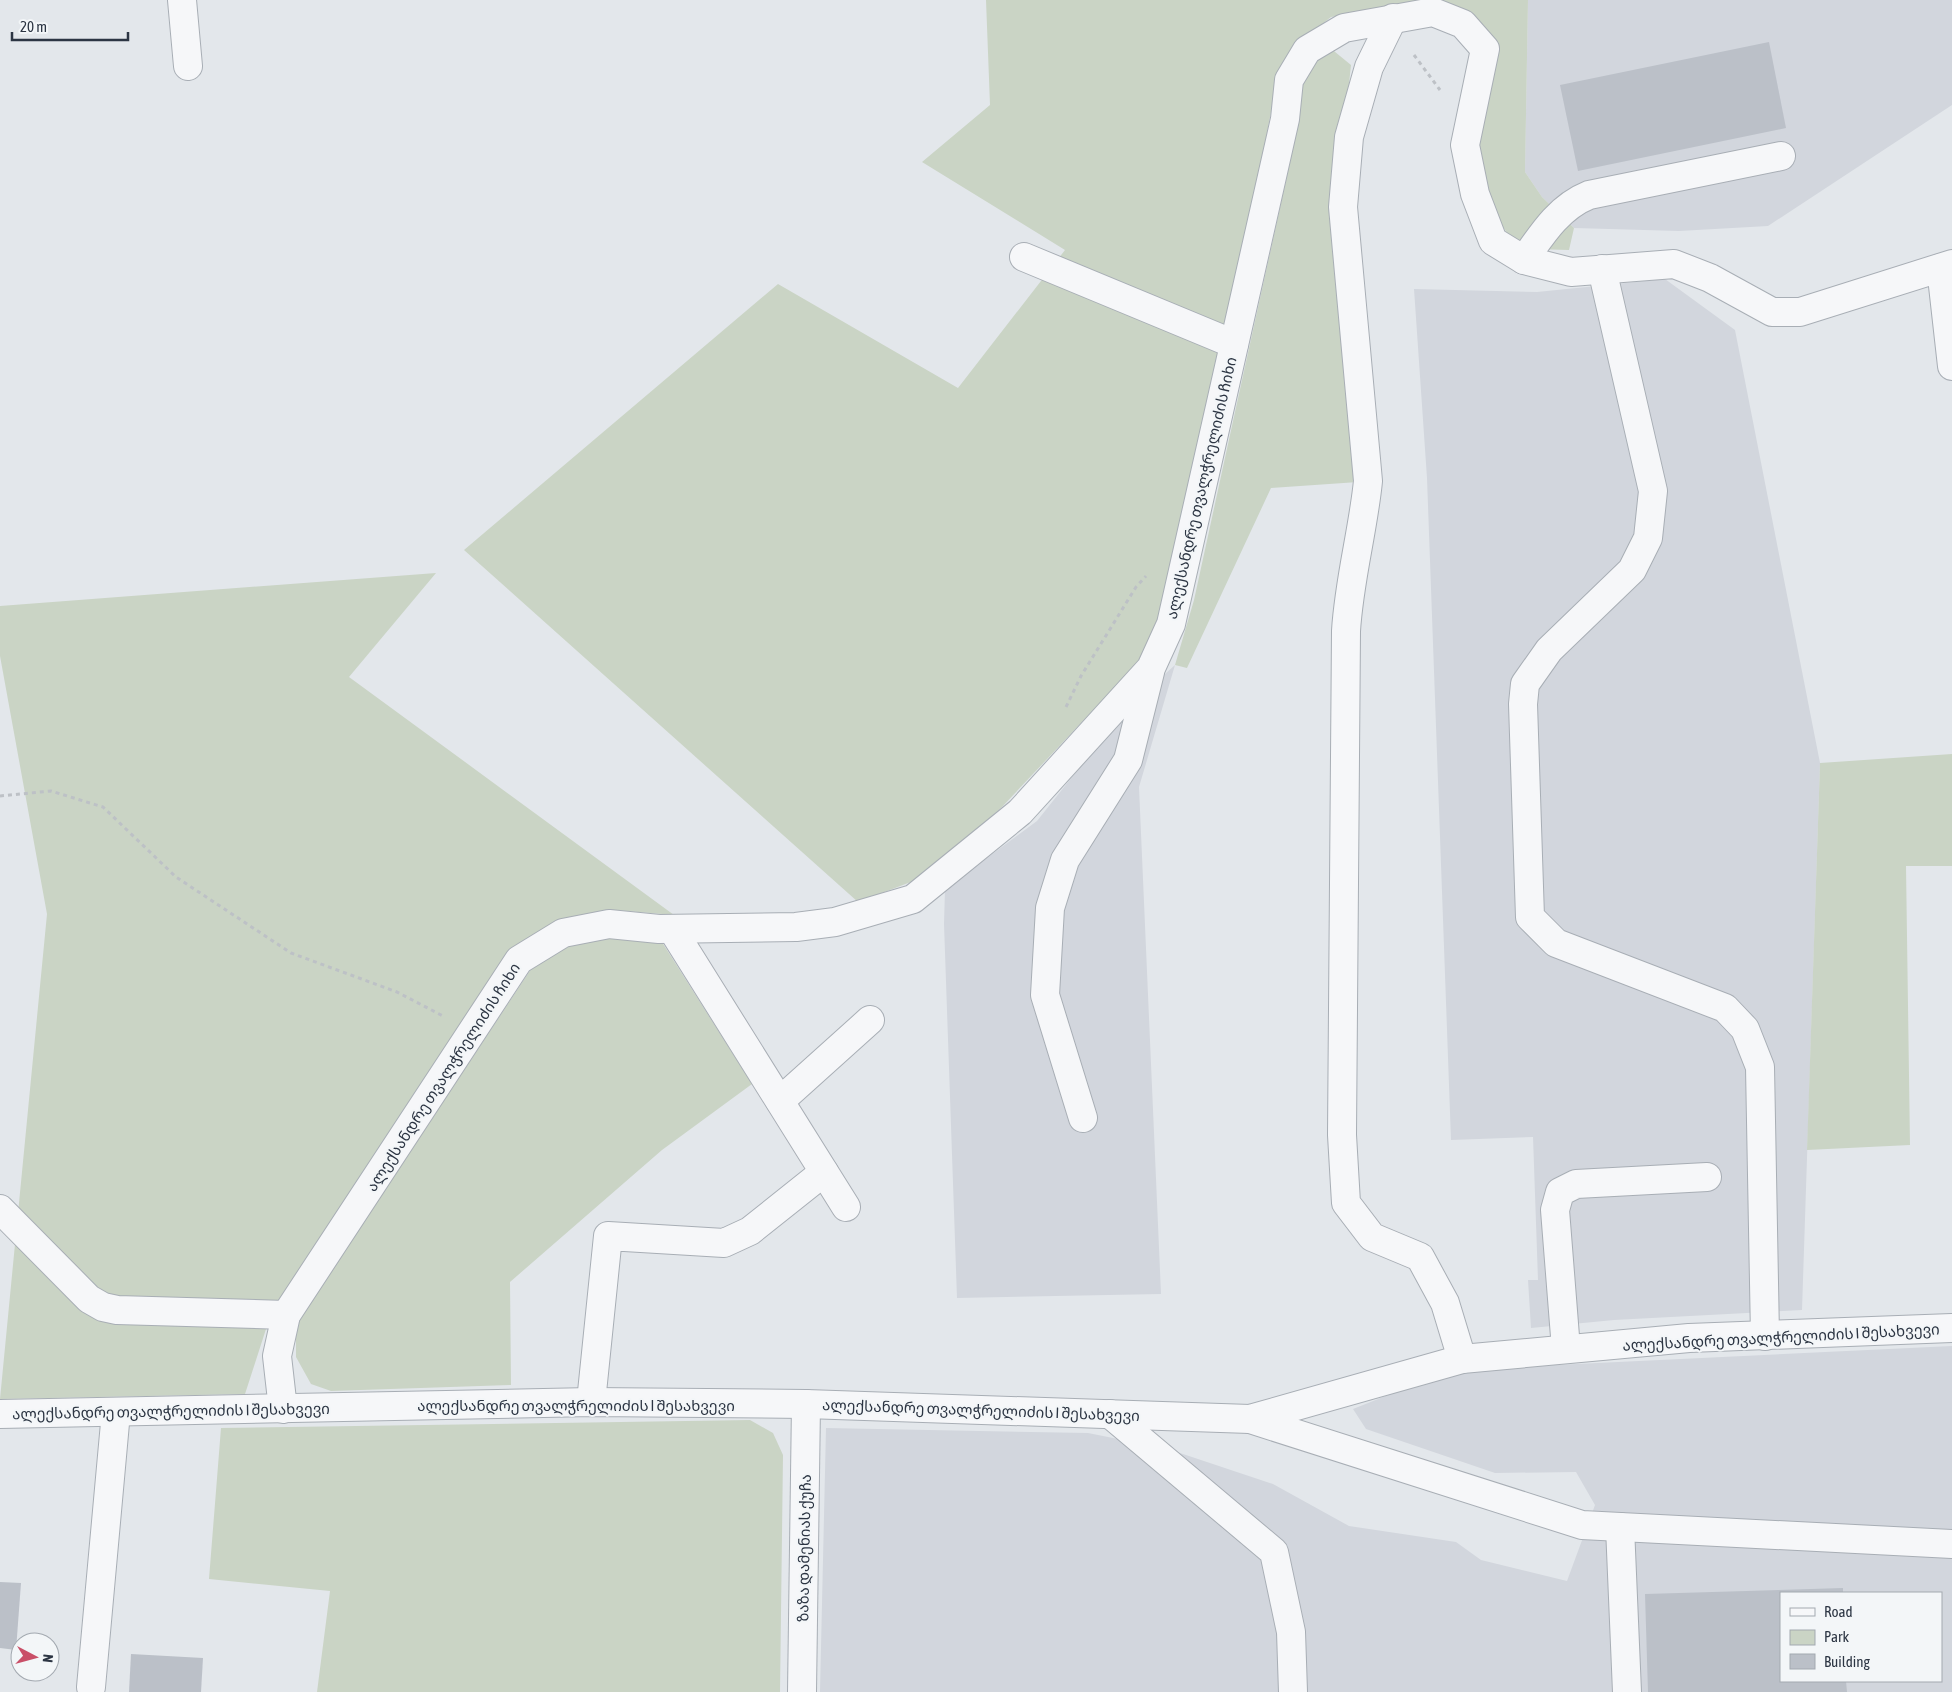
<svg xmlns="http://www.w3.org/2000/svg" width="1952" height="1692" viewBox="0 0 1952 1692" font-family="'Asap Condensed','Noto Sans Georgian',sans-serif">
	<rect width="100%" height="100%" fill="#e3e7eb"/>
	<!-- built -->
	<g fill="#d2d6dd" fill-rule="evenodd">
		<path d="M1528,0H1952V105L1768,226L1679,231L1574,228L1542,197L1525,172Z"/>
		<path d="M1665,279L1735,330L1820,763L1802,1310L1614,1320L1531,1328L1528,1280H1538L1533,1137L1451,1140L1427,478L1414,289L1537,292Z"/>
		<path d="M1175,665L1139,787L1161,1294L957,1298L944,924L945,889L1037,821L1127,708Z"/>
		<path d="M1952,1346V1692H820L826,1428L1088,1433L1168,1449L1273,1484L1349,1526L1456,1542L1481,1560L1567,1581L1595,1505L1576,1472L1495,1473L1366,1429L1353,1409L1451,1370ZM1781,1593H1941V1681H1781Z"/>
	</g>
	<!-- green -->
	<g fill="#cad4c5">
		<path d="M986,0H1528L1525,172L1542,197L1574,228L1569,250L1533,249L1507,233L1487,203L1476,142L1495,46L1436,0L1331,17L1294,47L1276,86L1239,278L1166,600L1143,657L1002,807L924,877L858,902L464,550L778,284L958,388L1065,250L922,162L990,105Z"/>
		<path d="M1329,47L1351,65L1349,84L1336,138L1358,482L1271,488L1187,668L1175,665L1194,600L1235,412L1294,144L1302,87L1318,58Z"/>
		<path d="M436,573L349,677L674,915L615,910L582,915L537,933L283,1302L266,1329L245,1394L0,1399L47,914L0,656V606Z"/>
		<path d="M1952,754V866H1906L1910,1145L1807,1150L1820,763Z"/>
		<path d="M611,935L660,939L752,1084L662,1150L510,1282L511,1385L331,1391L311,1384L296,1357V1324L531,969L571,944Z"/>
		<path d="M750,1420L773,1433L783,1455L780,1692H317L330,1591L209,1579L221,1428Z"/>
	</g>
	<!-- building -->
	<g fill="#bbc0c8">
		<path d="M1769,42L1786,128L1578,171L1560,85Z"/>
		<path d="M0,1582L21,1583L16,1650L0,1648Z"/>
		<path d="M1843,1588V1593H1781V1681H1846L1847,1692H1648L1645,1594Z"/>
		<path d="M131,1654L203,1658L201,1692H129Z"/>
	</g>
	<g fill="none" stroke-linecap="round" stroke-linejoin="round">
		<!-- minor casing -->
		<g stroke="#a8aeb5" stroke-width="30">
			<g id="minor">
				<path d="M182,0L188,66"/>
				<path d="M1393,18L1369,67L1349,137L1343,207L1368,481C1363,531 1349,580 1346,631L1342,1135L1346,1203L1372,1237L1420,1257L1445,1303L1462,1359"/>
				<path d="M1024,257L1234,344"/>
				<path d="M1524,260C1542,234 1559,207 1589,195L1781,156"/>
				<path d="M1941,268L1952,366"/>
				<path d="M1602,269L1653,491L1648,538L1632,570L1549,650L1525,684L1523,704L1530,917L1556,943L1725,1008L1745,1029L1760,1067L1765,1336"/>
				<path d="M672,929L846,1207"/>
				<path d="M780,1101L870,1020"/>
				<path d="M1083,1118L1045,995L1050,908L1065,860L1128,760L1150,672"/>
				<path d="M0,1209L89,1299L103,1307L117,1310L286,1315"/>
				<path d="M1566,1349L1555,1210L1560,1192L1576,1184L1707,1177"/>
				<path d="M591,1402L608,1236L724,1243L750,1231L824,1172"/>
				<path d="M283,1409L277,1356L286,1315L519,960L563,933L609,924L659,929L796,927L835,922L913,899L1020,812L1151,668L1171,624L1285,119L1289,80L1307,50L1344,28L1433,12L1463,24L1485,49L1465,145L1475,194L1493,241L1524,260L1571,272L1674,264L1710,278L1772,312H1800L1952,264"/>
				<path d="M0,1414L591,1402L806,1404L1250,1419L1462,1359L1689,1338L1952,1328"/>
				<path d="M1110,1414L1274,1552L1291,1632L1293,1692"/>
				<path d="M1250,1419L1582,1525L1952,1544"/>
				<path d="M1620,1527L1627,1692"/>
				<path d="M91,1687L116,1412"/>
				<path d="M802,1692L806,1404"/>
			</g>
		</g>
		<!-- path -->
		<g stroke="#bdc1c6" stroke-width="3" stroke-dasharray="4 4" stroke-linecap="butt">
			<path d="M1414,55L1440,90"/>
			<path d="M1066,707L1081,676L1136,587L1146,576"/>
			<path d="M0,796L51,791L103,807L176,877L291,953L397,992L443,1016"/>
		</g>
		<!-- minor -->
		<use href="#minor" stroke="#f6f7f9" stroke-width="28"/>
	</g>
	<g text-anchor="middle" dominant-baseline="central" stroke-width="4" stroke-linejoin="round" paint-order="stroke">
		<!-- street labels -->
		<g font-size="15" fill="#2c3543" stroke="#f3f6f8">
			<text transform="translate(1201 488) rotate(-77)">ალექსანდრე თვალჭრელიძის ჩიხი</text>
			<text transform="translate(443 1077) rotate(-57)">ალექსანდრე თვალჭრელიძის ჩიხი</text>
			<text transform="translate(1781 1337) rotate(-3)">ალექსანდრე თვალჭრელიძის I შესახვევი</text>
			<text x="576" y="1405">ალექსანდრე თვალჭრელიძის I შესახვევი</text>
			<text transform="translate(981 1410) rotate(2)">ალექსანდრე თვალჭრელიძის I შესახვევი</text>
			<text transform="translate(171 1411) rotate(-1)">ალექსანდრე თვალჭრელიძის I შესახვევი</text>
			<text transform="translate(804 1548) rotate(-89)">ზაზა დამენიას ქუჩა</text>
		</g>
	</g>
	<!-- legend -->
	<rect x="1780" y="1592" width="162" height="90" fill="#f3f6f8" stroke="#a3a9b0"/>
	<rect x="1790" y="1608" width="25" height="8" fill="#f6f7f9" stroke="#a3a9b0"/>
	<text x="1824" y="1617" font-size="15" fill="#2c3543">Road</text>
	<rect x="1790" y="1630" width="25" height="15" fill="#cad4c5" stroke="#a3a9b0"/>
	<text x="1824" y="1642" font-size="15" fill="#2c3543">Park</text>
	<rect x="1790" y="1654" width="25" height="15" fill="#bbc0c8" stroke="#a3a9b0"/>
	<text x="1824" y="1667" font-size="15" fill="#2c3543">Building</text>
	<!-- north arrow -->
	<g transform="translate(35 1657) rotate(96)"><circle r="24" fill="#f3f6f8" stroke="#a3a9b0"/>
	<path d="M0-4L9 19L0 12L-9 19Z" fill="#c94f68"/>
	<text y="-8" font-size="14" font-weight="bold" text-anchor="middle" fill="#2c3543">N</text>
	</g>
	<!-- scale -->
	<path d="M12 32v8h116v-8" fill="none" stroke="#2c3543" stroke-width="2.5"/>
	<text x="20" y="32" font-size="15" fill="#2c3543" stroke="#f3f6f8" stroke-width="4" paint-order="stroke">20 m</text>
</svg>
